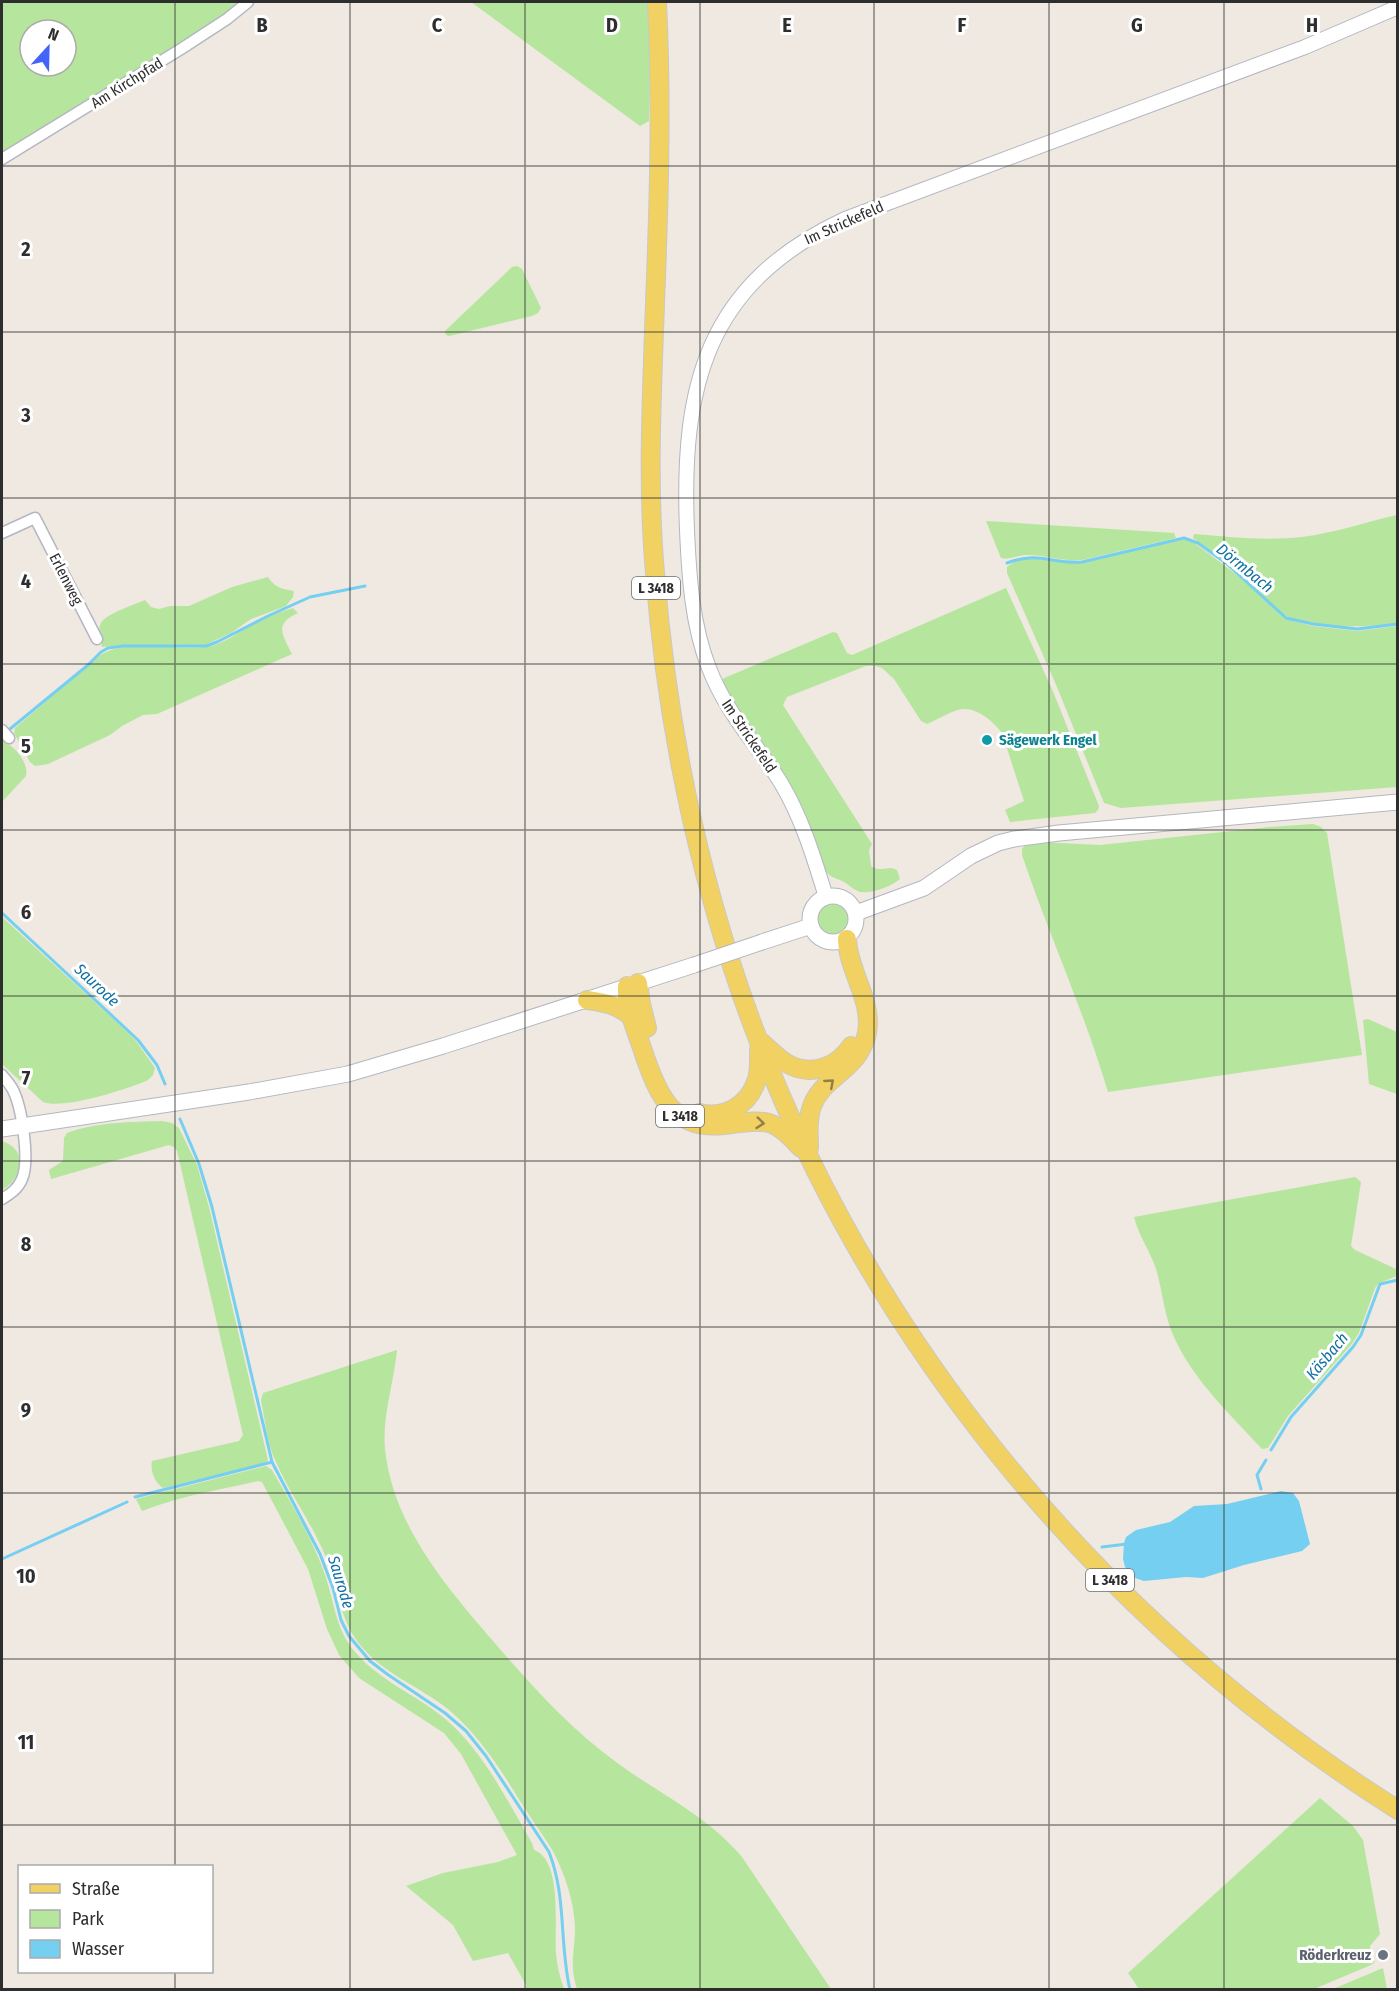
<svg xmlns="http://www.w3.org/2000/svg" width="1399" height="1991" viewBox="0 0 1399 1991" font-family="'Fira Sans Condensed',sans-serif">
	<rect width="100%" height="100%" fill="#efe9e1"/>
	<!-- green -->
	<g fill="#b6e59e" fill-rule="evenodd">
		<path d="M2,2H240L204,29L2,154ZM30,30H66V66H30Z"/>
		<path d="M471,2H649L651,35L649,121L640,126Z"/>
		<path d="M517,266L522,269L541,308L538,313L532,316L449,336L446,335L445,331L512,267Z"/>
		<path d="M1397,515V623C1367,627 1317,630 1288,617C1273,610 1257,588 1244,577C1228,562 1210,550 1193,538L1194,534C1230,537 1266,541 1302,537C1334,533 1366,522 1397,515Z"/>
		<path d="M986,521L1174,533L1176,538L1082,560C1063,562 1044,554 1025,555C1016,556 1009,560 1001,558Z"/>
		<path d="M1177,540H1189L1196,544L1241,578L1285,619L1313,626L1357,631L1397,626V787L1121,808L1104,803L1057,687L1007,573V567C1028,550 1058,565 1083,563Z"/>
		<path d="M268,577C275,588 282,589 294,591L293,597L286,606L251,619L231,633L205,645H123L102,647C101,640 97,630 101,623C107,613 134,605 145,600L151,607L159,609L170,606H189L232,587Z"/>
		<path d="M1006,588L1052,689L1099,806L1098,810L1095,813L1010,822L1005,810L1024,801L1002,733C993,721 974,705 958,710C947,713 937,720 927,724L921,721L894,679L882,668L875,666H866L787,697L783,705L872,844L869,850L871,866C880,873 888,865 897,870L900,879C892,886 872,894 860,892C854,890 849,885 844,882C832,876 829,878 823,866C813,836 804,806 787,780C766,745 739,716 722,679L833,632L837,633L847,653L852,655Z"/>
		<path d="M293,608L298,613C273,624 283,635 292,654L157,714L143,715L122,726L110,735L48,764L35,766L30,762L14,733L15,728L102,654C128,639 173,650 204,647C221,646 235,634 250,626C264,619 278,612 293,608Z"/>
		<path d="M2,740C14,746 29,762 26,776L2,802Z"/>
		<path d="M1313,824L1321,827L1327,833L1362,1055L1108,1092C1084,1011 1049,935 1022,855V849L1026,844L1039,842L1100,845L1270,827Z"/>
		<circle cx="834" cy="919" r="17"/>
		<path d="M2,917L123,1028L136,1041L155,1068L153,1075L148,1080C128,1089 63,1110 43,1102L2,1064Z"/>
		<path d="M1368,1019L1397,1032V1094L1369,1084L1363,1020Z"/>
		<path d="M162,1121L172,1123L179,1128L197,1165L209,1207L268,1460L266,1463L163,1488C154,1482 150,1470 152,1461L239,1441L243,1435L177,1151L174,1147L169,1145L51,1179L49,1170L63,1161L64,1138L67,1133C96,1122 131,1122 162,1121Z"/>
		<path d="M2,1141C29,1150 23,1178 2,1190Z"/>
		<path d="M1355,1177L1361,1182L1351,1246L1355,1250L1396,1269L1397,1276L1379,1283L1375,1288L1359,1333L1351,1345L1288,1416L1268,1448L1262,1449C1229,1413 1189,1376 1171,1330C1164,1311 1162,1291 1157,1272C1151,1252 1139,1237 1134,1217Z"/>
		<path d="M397,1350C394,1383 382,1416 385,1449C393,1525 445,1585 493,1641C530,1684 569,1728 616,1762C658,1793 708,1816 742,1857L831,1989H577C569,1964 575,1952 575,1927C574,1901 565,1875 554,1853C545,1837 533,1822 524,1807C502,1772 481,1737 449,1710C421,1687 385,1675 361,1646C339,1620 338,1586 325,1555C311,1522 290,1494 276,1462C267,1444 265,1420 261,1400L263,1393Z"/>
		<path d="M266,1466L272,1470C291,1503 311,1536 324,1572C334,1599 335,1629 355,1652C379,1680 414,1694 443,1717C483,1750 506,1799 532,1843L534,1850C563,1860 554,1928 556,1953C557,1966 560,1978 564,1989H525L526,1985L508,1953L473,1961L453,1925L406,1886L443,1873L498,1862L517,1855L461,1754L444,1733L359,1678L339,1655L327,1629L308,1569L262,1482L258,1481C219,1490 179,1496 142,1511L136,1499Z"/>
		<path d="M1320,1798L1353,1826L1363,1840L1380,1934L1370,1946V1954L1375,1962L1371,1965L1314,1989H1139L1128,1973Z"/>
		<path d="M1383,1968L1387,1989H1333Z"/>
	</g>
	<!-- water -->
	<path fill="#75cff0" d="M1281,1491L1293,1493L1299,1501L1310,1544L1302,1551L1244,1565L1203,1578L1186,1577L1144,1581L1135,1578L1125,1567L1123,1559L1124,1543L1126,1537L1136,1530L1170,1522L1194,1506L1227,1504Z"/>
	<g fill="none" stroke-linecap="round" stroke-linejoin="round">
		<!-- stream -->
		<g stroke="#75cff0" stroke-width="3">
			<path d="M1007,563C1039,551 1052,564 1082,562L1184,538L1198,543L1226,563L1286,618L1313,624L1357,629L1398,624"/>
			<path d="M10,729L88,665L101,652L108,648L123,646H206L217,642L268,616L310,597L365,586"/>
			<path d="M2,913L138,1040L157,1065L165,1084"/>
			<path d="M180,1119L199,1164L212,1207L272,1462L320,1554L333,1588L341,1620L349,1636L370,1661L387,1674L445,1713L466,1731L486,1756L549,1852C567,1898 559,1943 570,1990"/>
			<path d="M1271,1450L1291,1417L1353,1347L1361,1335L1380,1284L1398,1280"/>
			<path d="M1261,1489L1257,1475L1266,1460"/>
			<path d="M135,1497L272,1462"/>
			<path d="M1102,1547L1127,1544"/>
			<path d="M2,1559L127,1502"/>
		</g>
		<!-- minor casing -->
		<g stroke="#b4b7c1" stroke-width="13">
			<g id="minor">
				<path d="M2,159L181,49L227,19L248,2"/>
				<path d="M2,533L35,518L97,639"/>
				<path d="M2,730L9,738"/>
				<path d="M2,1075C6,1080 10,1084 13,1090C22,1108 30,1161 22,1179C18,1189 10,1194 2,1199"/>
			</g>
		</g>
		<!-- tertiary casing -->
		<g stroke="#b4b7c1" stroke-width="16">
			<path id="tertiary" d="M826,897C814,858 802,818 781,783C757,744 726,713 709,668C692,625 689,576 687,530C681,386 706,284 845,219L1305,47L1398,7"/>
		</g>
		<!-- secondary casing -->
		<g stroke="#b4b7c1" stroke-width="17">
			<g id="secondary">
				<circle cx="833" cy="919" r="23"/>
				<path d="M856,913L924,888L971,856L998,843L1014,839L1059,833L1398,802"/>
				<path d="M762,942L811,926"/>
				<path d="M2,1129L249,1092L348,1074L443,1046L694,965"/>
			</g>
		</g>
		<!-- primary casing -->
		<g stroke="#c9c9c9" stroke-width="20">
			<g id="primary">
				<path d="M657,2C662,102 659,202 655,303C652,393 647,483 655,573C666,715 694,855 740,990C857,1329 1095,1619 1398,1810"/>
				<path d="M638,983L641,1004L647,1028"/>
				<path d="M627,986C626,1011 638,1034 645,1057C659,1097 674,1130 723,1125C738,1124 754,1119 769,1123C782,1127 792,1139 801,1148"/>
				<path d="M587,1000C606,1003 616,1004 632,1017"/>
				<path d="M761,1042C771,1050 780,1061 792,1066C814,1076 839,1065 851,1046"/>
				<path d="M699,1113C723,1119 748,1106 756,1082C760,1072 759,1060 759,1049"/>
				<path d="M809,1148C809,1134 807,1119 812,1106C823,1076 859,1071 867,1033C873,1000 848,971 847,939"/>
			</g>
		</g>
		<!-- minor -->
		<use href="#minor" stroke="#fff" stroke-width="10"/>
		<!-- tertiary -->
		<use href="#tertiary" stroke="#fff" stroke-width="14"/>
		<!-- secondary -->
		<use href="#secondary" stroke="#fff" stroke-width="15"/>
		<!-- primary -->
		<use href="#primary" stroke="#f2d163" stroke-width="18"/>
		<!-- secondary-bridge casing -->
		<g stroke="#b4b7c1" stroke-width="17" stroke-linecap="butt">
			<path id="secondary-bridge" d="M694,965L762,942"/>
		</g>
		<!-- secondary-bridge -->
		<use href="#secondary-bridge" stroke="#fff" stroke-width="15"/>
	</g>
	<!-- one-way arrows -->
	<defs><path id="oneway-chevron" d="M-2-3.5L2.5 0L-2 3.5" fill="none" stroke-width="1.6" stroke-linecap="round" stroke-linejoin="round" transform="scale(1.5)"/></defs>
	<g stroke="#908048">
		<use href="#oneway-chevron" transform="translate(830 1083) rotate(-41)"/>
		<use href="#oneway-chevron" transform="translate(760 1123) rotate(6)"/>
	</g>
	<!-- grid -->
	<path fill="none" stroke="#2e2e2e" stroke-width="1.5" stroke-opacity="0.55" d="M175,2V1866M350,2V1990M525,2V1990M700,2V1990M874,2V1990M1049,2V1990M1224,2V1990M2,166H1398M2,332H1398M2,498H1398M2,664H1398M2,830H1398M2,996H1398M2,1161H1398M2,1327H1398M2,1493H1398M2,1659H1398M2,1825H1398M175,1972V1990"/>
	<!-- markers -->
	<circle fill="#0f9aa8" stroke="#fff" stroke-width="2" cx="987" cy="740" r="6"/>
	<circle fill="#6b7280" stroke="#fff" stroke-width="2" cx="1383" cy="1955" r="6"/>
	<g text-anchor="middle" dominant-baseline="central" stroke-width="6" stroke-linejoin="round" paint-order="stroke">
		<!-- shield labels -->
		<g fill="#fff" stroke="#6d6d6d" stroke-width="1.5">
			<rect x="632" y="577" width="48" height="22" rx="4.5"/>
			<rect x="656" y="1105" width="48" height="22" rx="4.5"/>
			<rect x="1086" y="1569" width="48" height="22" rx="4.5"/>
		</g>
		<g font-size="14" font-weight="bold" fill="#2e2e2e">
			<text x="656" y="588">L 3418</text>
			<text x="680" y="1116">L 3418</text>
			<text x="1110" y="1580">L 3418</text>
		</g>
		<!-- street labels -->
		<g font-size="15" fill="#2e2e2e" stroke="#fff">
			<text transform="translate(127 83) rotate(-32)">Am Kirchpfad</text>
			<text transform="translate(844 223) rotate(-24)">Im Strickefeld</text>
			<text transform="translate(66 579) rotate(63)">Erlenweg</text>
			<text transform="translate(749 736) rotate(56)">Im Strickefeld</text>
		</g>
		<!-- culture labels -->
		<g font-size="15" font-weight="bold" fill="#0d838f" stroke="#fff" text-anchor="start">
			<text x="999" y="740">Sägewerk Engel</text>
		</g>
		<!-- worship labels -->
		<g font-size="15" font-weight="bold" fill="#5b616d" stroke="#fff" text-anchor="end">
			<text x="1371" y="1955">Röderkreuz</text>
		</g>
		<!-- water labels -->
		<g font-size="16" font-style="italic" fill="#0d6fa3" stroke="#fff">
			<text transform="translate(1245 568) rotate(39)">Dörmbach</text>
			<text transform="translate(97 985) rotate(43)">Saurode</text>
			<text transform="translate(1327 1356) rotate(-50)">Käsbach</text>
			<text transform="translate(341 1582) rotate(73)">Saurode</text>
		</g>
	</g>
	<g font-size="20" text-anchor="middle" font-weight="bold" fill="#2e2e2e" stroke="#fff" stroke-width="6" stroke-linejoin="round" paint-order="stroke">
		<text x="262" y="32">B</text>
		<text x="437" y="32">C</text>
		<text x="612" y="32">D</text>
		<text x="787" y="32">E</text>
		<text x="962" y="32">F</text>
		<text x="1137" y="32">G</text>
		<text x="1312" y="32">H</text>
		<text x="26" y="256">2</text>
		<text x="26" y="422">3</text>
		<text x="26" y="588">4</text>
		<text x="26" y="753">5</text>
		<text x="26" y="919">6</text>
		<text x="26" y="1085">7</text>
		<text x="26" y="1251">8</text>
		<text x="26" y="1417">9</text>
		<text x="26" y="1583">10</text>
		<text x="26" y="1749">11</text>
	</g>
	<!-- border -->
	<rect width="1399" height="1991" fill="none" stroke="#2e2e2e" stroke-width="6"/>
	<!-- legend -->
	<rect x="18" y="1865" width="195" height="108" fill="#ffffff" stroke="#ababab" stroke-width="1.5"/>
	<rect x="30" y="1884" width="30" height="9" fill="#f2d163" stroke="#ababab" stroke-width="1.5"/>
	<text x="72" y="1895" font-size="18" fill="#2e2e2e">Straße</text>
	<rect x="30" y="1910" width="30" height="18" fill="#b6e59e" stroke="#ababab" stroke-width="1.5"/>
	<text x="72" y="1925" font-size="18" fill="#2e2e2e">Park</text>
	<rect x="30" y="1940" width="30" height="18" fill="#75cff0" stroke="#ababab" stroke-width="1.5"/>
	<text x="72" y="1955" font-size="18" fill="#2e2e2e">Wasser</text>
	<!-- north arrow -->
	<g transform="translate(48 48) rotate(22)"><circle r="28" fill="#ffffff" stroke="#ababab" stroke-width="1.5"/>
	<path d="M0-4.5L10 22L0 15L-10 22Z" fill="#4264fb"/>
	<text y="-9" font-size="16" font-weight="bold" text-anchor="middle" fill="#2e2e2e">N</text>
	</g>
</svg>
